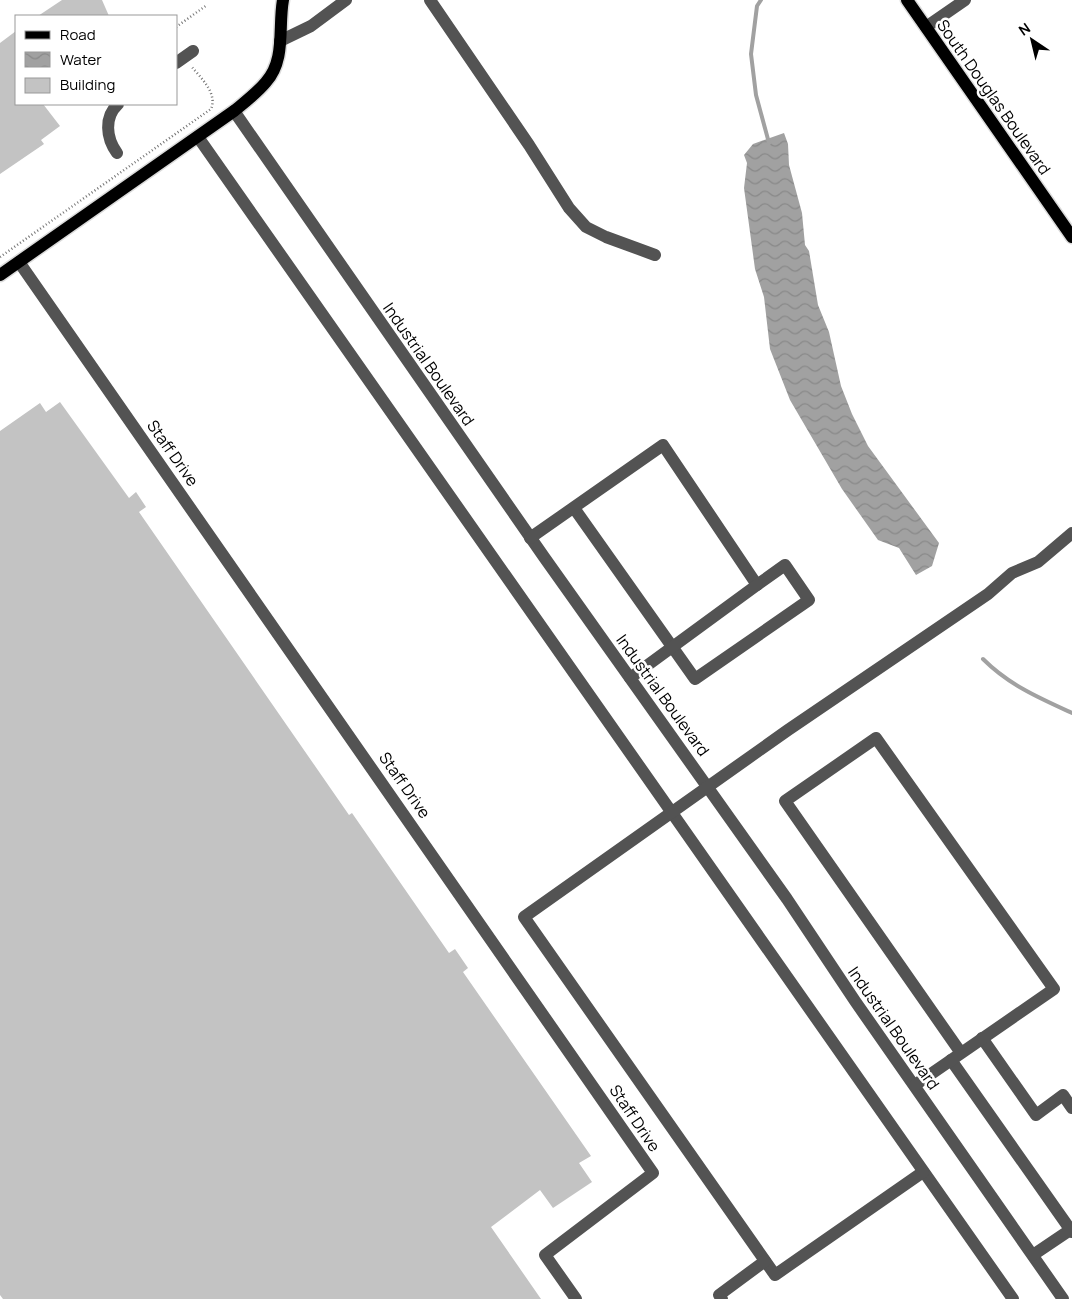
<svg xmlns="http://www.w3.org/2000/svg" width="1072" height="1299" viewBox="0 0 1072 1299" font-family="Manrope,sans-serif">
	<defs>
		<pattern id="water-waves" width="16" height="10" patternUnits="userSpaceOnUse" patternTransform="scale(1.25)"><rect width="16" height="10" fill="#a1a1a1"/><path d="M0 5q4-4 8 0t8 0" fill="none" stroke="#898989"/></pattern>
	</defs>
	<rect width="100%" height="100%" fill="#fff"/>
	<!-- water -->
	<path fill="url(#water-waves)" d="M784,133L788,144L789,165L802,213L805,245L809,251L818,305L829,332L841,386L852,414L868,446L939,543L932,566L916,575L899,548L878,540L842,489L790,400L770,349L764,297L755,269L744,188L747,163L744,155L753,144Z"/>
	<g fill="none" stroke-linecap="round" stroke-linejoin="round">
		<!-- stream -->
		<g stroke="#a1a1a1" stroke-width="4">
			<path d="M761,0L757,6L751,54L756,95L769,143"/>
			<path d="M983,659C1009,685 1039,698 1072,713"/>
		</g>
	</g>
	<!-- building -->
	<g fill="#c3c3c3">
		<path d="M62,0H102L109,16H38Z"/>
		<path d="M16,31V104H43L60,126L41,140L44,144L0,174V43Z"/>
		<path d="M60,402L129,498L136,492L146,507L139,512L349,815L352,813L449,953L455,949L468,968L463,972L591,1156L579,1163L592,1182L553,1208L540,1190L491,1227L541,1299H3L0,1295V431L40,403L46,412Z"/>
	</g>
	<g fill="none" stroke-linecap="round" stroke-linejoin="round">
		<!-- major casing -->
		<g stroke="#dbdbdb" stroke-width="15">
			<g id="major">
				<path d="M907,0L1072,237"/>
				<path d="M0,275L234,111C245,102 257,93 266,82C286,60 278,27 283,0"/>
			</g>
		</g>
		<!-- path -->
		<g stroke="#757575" stroke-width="2.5" stroke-dasharray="1 2.5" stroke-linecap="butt">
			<path d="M176,27L207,5"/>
			<path d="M0,257L211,109C218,93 200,77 191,66"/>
		</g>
		<!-- minor -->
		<g stroke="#535353" stroke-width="12">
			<path d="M430,0L529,145L569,208L586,227L606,237L655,255"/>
			<path d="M926,27L965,0"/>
			<path d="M280,41L311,26L346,0"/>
			<path d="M176,63L193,51"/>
			<path d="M234,111L544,557L787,899L855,1001L1063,1299"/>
			<path d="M198,137L1013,1299"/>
			<path d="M117,153C106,138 104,117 118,104"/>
			<path d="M19,262L653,1173L545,1255L576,1299"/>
			<path d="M530,538L663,445L757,585L785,565L809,600L695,679L574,508"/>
			<path d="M630,678L757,585"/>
			<path d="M982,1038L1036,1115L1063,1095L1072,1108"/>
			<path d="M951,1060L1072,1232"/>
			<path d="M915,1085L1054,989L876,738L785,801L961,1053"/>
			<path d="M923,1172L775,1275L524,917L788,730L988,594L1012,573L1038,562L1072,533"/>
			<path d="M1033,1255L1070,1230"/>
			<path d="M722,1299L719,1295L765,1261"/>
		</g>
		<!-- major -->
		<use href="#major" stroke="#000" stroke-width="12"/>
	</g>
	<g text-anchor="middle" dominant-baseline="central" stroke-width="5" stroke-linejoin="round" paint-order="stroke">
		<!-- street labels -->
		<g font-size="16" fill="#000" stroke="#fff">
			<text transform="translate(994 97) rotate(55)">South Douglas Boulevard</text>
			<text transform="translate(429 364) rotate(55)">Industrial Boulevard</text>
			<text transform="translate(173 453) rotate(55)">Staff Drive</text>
			<text transform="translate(663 695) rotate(54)">Industrial Boulevard</text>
			<text transform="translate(405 785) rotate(55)">Staff Drive</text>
			<text transform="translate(894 1028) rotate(55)">Industrial Boulevard</text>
			<text transform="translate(635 1118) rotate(56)">Staff Drive</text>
		</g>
	</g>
	<!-- legend -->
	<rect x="15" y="15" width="162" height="90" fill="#ffffff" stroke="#999999"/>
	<rect x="25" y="31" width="25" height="8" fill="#000000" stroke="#999999"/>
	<text x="60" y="40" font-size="15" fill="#000000">Road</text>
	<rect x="25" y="52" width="25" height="15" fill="url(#water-waves)" stroke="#999999"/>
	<text x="60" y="65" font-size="15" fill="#000000">Water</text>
	<rect x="25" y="78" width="25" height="15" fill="#c3c3c3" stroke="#999999"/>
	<text x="60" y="90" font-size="15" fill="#000000">Building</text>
	<!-- north arrow -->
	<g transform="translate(1032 40) rotate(325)" stroke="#ffffff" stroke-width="4" paint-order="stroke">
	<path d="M0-4L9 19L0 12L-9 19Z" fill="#000000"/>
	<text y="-8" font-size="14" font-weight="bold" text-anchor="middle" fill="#000000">N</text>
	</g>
</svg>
